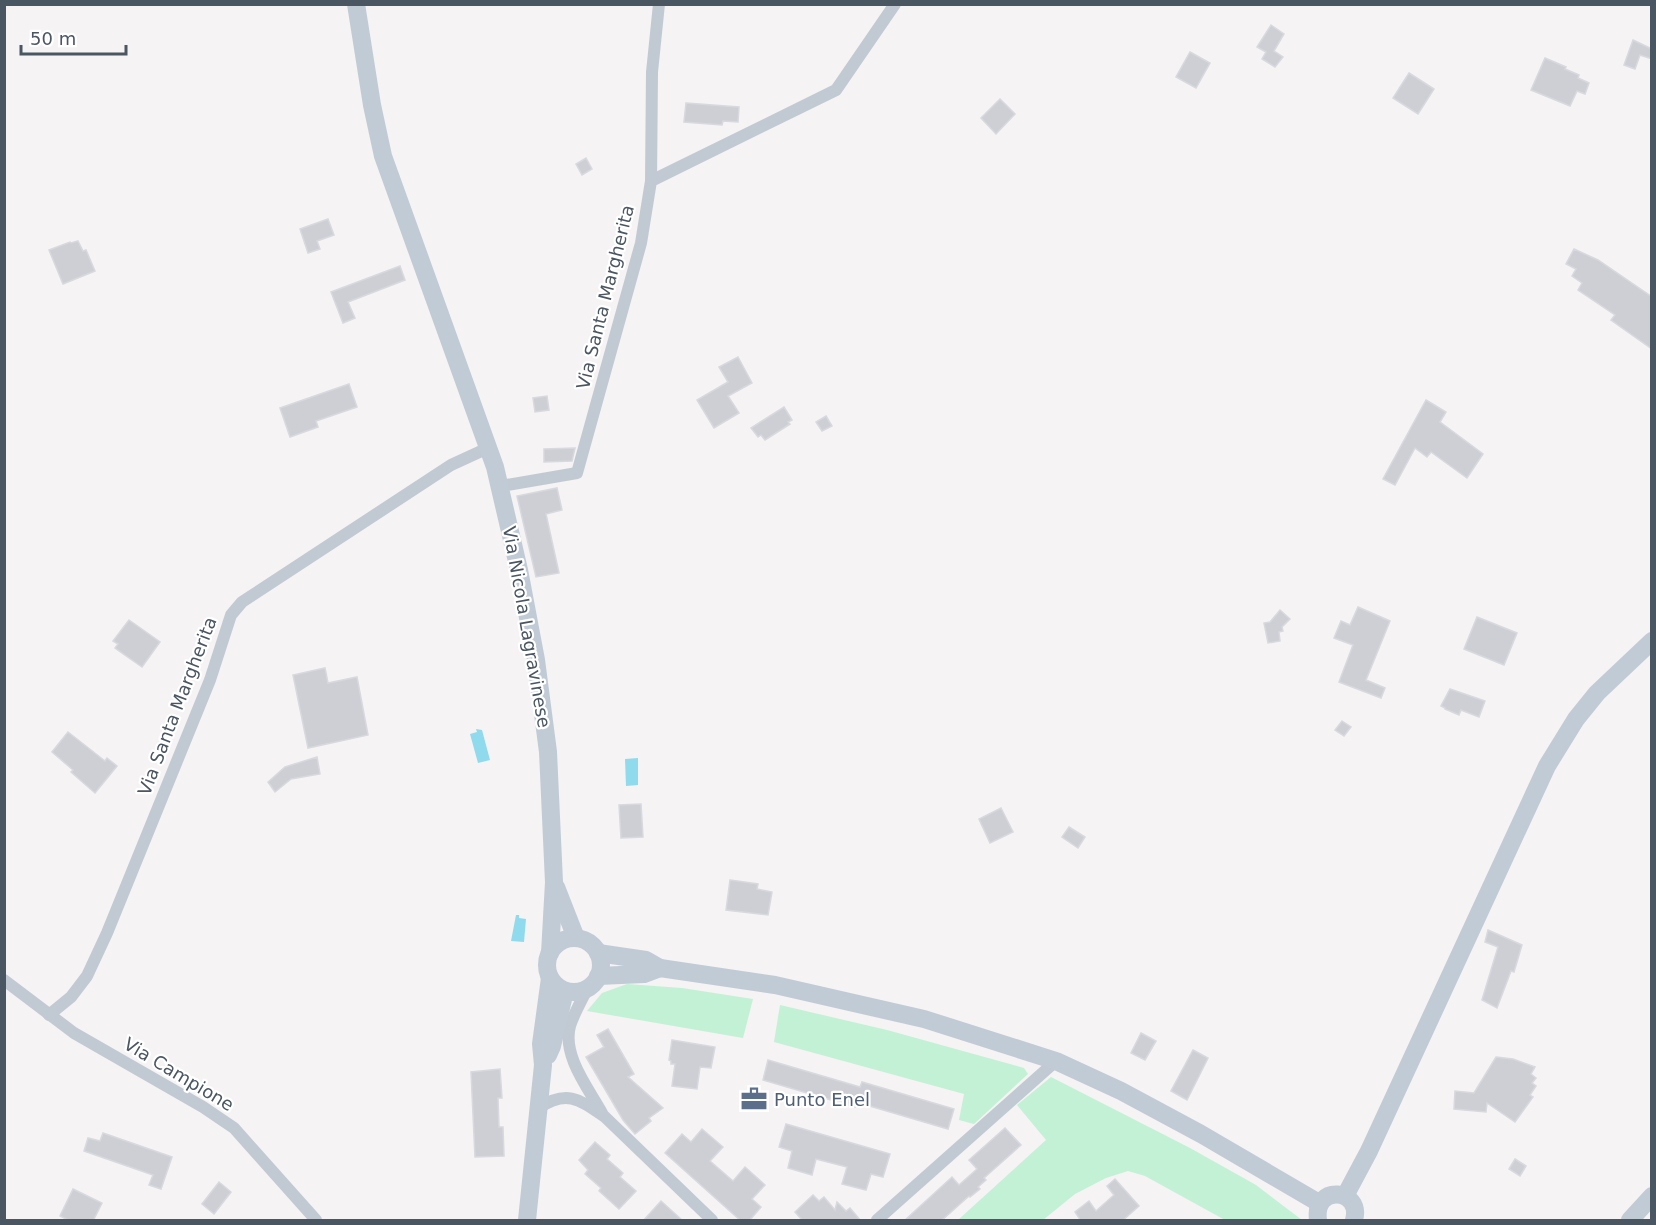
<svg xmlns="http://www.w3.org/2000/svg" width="1656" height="1225" viewBox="0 0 1656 1225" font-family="'DejaVu Sans',sans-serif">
	<rect width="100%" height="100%" fill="#f5f3f3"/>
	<!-- green -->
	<g fill="#c3f1d5">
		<path d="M627,984L682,988L753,999L743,1038L587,1011L602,993Z"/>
		<path d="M780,1005L887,1030L1024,1068L1028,1074L974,1124L959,1120L964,1094L774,1042Z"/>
		<path d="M1051,1077L1190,1148L1256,1185L1302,1220H1225L1145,1176L1128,1171L1106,1178L1075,1194L1043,1220H958L1046,1140L1017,1105Z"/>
	</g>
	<!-- water -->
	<g fill="#90daee">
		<path d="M476,729L482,730L490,760L478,763L470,734L477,732Z"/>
		<path d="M638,758V785L626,786L625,759Z"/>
		<path d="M516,915H519V918L526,919L524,942L511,941Z"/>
	</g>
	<!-- building -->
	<g fill="#cdcfd5" stroke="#d7d9de" stroke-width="1.5">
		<path d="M1271,25L1284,34L1274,51L1283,57L1275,67L1262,59L1266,52L1257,47Z"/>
		<path d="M1633,40L1652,49V59L1640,55L1635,69L1624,65Z"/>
		<path d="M1190,52L1210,63L1196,88L1176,77Z"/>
		<path d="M1545,58L1566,67L1565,69L1579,75L1578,78L1589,83L1585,94L1577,91L1570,106L1531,90Z"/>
		<path d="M1409,73L1434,89L1418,114L1393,98Z"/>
		<path d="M1000,99L1015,114L996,134L981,118Z"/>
		<path d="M686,103L739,107L738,122L723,121L722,125L684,122Z"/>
		<path d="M586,158L592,169L582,175L576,164Z"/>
		<path d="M328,219L334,235L317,241L320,249L308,253L300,229Z"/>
		<path d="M78,241L83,251L86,250L95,271L63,284L49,250L70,242L71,243Z"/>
		<path d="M1574,249L1598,260L1652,297V349L1611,320L1615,315L1578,290L1582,283L1572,276L1576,269L1566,264Z"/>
		<path d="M400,266L405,280L348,302L355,318L343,323L331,292Z"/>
		<path d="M738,357L752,383L728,396L739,413L714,428L697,400L728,382L719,367Z"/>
		<path d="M349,384L357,407L316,421L318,427L290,437L280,408Z"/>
		<path d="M547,396L549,410L535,412L533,398Z"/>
		<path d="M1426,400L1446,412L1440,422L1483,454L1467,478L1431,452L1427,457L1415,448L1395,485L1383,479Z"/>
		<path d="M784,407L792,420L788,422L790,424L765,440L761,435L758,437L751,428Z"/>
		<path d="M826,416L832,426L822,431L816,422Z"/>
		<path d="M575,448L572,461L544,462V449Z"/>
		<path d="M557,488L562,510L546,514L559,573L536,577L517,496Z"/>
		<path d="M1358,607L1390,621L1366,680L1385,688L1381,698L1339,682L1353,645L1334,638L1341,621L1350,625Z"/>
		<path d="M1280,610L1290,619L1282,627L1283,631L1279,632L1280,641L1268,643L1264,623L1270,622Z"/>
		<path d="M1477,617L1517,633L1504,665L1464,649Z"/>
		<path d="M129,620L160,642L142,667L115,648L118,644L113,641Z"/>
		<path d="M325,668L328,683L357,677L368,735L308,748L293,675Z"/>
		<path d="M1450,689L1485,701L1479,717L1461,710L1459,715L1445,709V708L1441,706Z"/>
		<path d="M1342,721L1351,727L1344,736L1335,730Z"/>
		<path d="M68,732L105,761L107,758L117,766L95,793L71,772L73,770L52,752Z"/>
		<path d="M317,757L320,774L291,779L275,792L268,782L285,767Z"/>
		<path d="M641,804L643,837L621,838L619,805Z"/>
		<path d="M1001,808L1013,832L990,843L979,819Z"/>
		<path d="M1069,827L1085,837L1078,848L1062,837Z"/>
		<path d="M730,880L758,884L757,889L772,892L768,915L726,910Z"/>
		<path d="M1488,930L1522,945L1514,972L1511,971L1497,1008L1482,1000L1498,947L1485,942Z"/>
		<path d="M608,1029L634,1074L628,1077L663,1108L649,1118L651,1121L635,1134L623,1120L586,1057L604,1047L597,1035Z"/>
		<path d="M1141,1033L1156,1041L1145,1060L1131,1053Z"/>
		<path d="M672,1040L715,1047L711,1068L700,1067L697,1089L672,1086L675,1064H671V1061L669,1060Z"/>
		<path d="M1193,1050L1208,1058L1187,1100L1171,1091Z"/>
		<path d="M1496,1057L1513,1059L1535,1067L1531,1074L1536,1078L1532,1083L1536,1086L1530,1095L1533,1097L1515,1122L1487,1103L1486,1112L1454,1109L1455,1091L1474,1093Z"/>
		<path d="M768,1060L860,1087L862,1082L954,1109L948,1129L856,1102L855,1107L763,1080Z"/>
		<path d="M500,1069L502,1098H498L499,1127H503L504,1156L475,1157L471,1072Z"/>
		<path d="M786,1124L890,1154L883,1177L871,1174L866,1190L842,1184L847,1167L816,1159L812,1175L788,1168L792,1151L779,1147Z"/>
		<path d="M1005,1128L1021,1145L984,1178L986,1180L978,1187L980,1189L970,1197L969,1196L941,1221H904L952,1177L959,1185L977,1169L969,1160Z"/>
		<path d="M702,1129L723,1147L710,1161L733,1181L745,1167L765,1185L752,1199L761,1207L749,1221H741L665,1153L682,1134L691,1142Z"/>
		<path d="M103,1133L172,1157L161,1189L149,1185L153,1175L84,1151L88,1138L100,1141Z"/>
		<path d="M595,1142L610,1155L607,1159L623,1173L620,1177L636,1191L619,1209L599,1191L601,1188L585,1174L588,1170L579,1160Z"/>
		<path d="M1515,1159L1526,1166L1520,1176L1509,1169Z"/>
		<path d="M1115,1179L1139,1206L1122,1221H1081L1075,1212L1089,1201L1096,1211L1114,1195L1107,1186Z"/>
		<path d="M219,1182L231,1192L214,1214L202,1204Z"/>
		<path d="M73,1189L102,1203L93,1221H70L60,1216Z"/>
		<path d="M813,1195L819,1201L824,1197L835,1210L837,1202L846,1211L850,1208L861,1221H803L795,1212Z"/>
		<path d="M661,1201L683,1221H643Z"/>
	</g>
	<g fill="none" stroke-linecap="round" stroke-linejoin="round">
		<!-- street -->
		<g stroke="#c1cad2" stroke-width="12">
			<path d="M651,181L652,72L659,4"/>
			<path d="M501,486L577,473L641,243L651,181L836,90L895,4"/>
			<path d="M4,980L74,1033L203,1107L234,1128L316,1220"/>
			<path d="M588,987C582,1000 574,1013 570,1026C562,1056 589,1089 602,1113"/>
			<path d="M49,1015L71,997L87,976L107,933L210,680L231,615L242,602L451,465L488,448"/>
			<path d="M539,1108C567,1089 580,1100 605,1117L712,1220"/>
			<path d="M877,1220L1056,1061"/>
		</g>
		<!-- secondary -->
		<g stroke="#c1cbd6" stroke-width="18">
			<path d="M356,4L372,105L383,156L495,467L519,570L536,660L548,752L554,882L550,953"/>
			<path d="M556,887L576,938"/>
			<circle cx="574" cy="965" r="27"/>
			<path d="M598,953L646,960L660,968L775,985L924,1019L1056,1061L1121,1091L1201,1134L1319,1203"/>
			<path d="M598,976L644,974L660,968"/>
			<path d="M548,1055L552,1046L565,991"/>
			<path d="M1345,1196L1369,1151L1547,766L1576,719L1597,693L1652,641"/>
			<path d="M527,1220L543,1065L541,1044L550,978"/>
			<path d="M1318,1220C1313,1183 1363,1189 1354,1220"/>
			<path d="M1630,1220L1652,1196"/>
		</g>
	</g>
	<!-- icons -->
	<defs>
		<g id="office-bare" transform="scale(2.07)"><path d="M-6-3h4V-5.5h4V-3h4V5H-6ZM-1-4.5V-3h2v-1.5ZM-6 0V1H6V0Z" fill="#5c6f8a" stroke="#fff" stroke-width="2.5" paint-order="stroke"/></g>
	</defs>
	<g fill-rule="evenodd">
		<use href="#office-bare" x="754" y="1099"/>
	</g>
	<g text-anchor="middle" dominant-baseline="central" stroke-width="4.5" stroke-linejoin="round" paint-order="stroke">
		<!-- street labels -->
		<g font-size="18" fill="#4a5661" stroke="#fff">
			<text transform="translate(605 297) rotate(-76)">Via Santa Margherita</text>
			<text transform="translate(527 627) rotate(80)">Via Nicola Lagravinese</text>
			<text transform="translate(177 706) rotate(-69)">Via Santa Margherita</text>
			<text transform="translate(179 1074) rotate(31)">Via Campione</text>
		</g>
		<!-- service labels -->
		<g font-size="18" fill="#4e5e75" stroke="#fff" text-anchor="start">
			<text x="774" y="1099">Punto Enel</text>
		</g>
	</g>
	<!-- border -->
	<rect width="1656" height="1225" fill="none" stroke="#4a5661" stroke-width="12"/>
	<!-- scale -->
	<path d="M21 45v9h105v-9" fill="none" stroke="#4a5661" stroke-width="3"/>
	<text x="30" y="45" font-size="18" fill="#4a5661" stroke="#ffffff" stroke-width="4.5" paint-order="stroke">50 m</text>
</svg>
